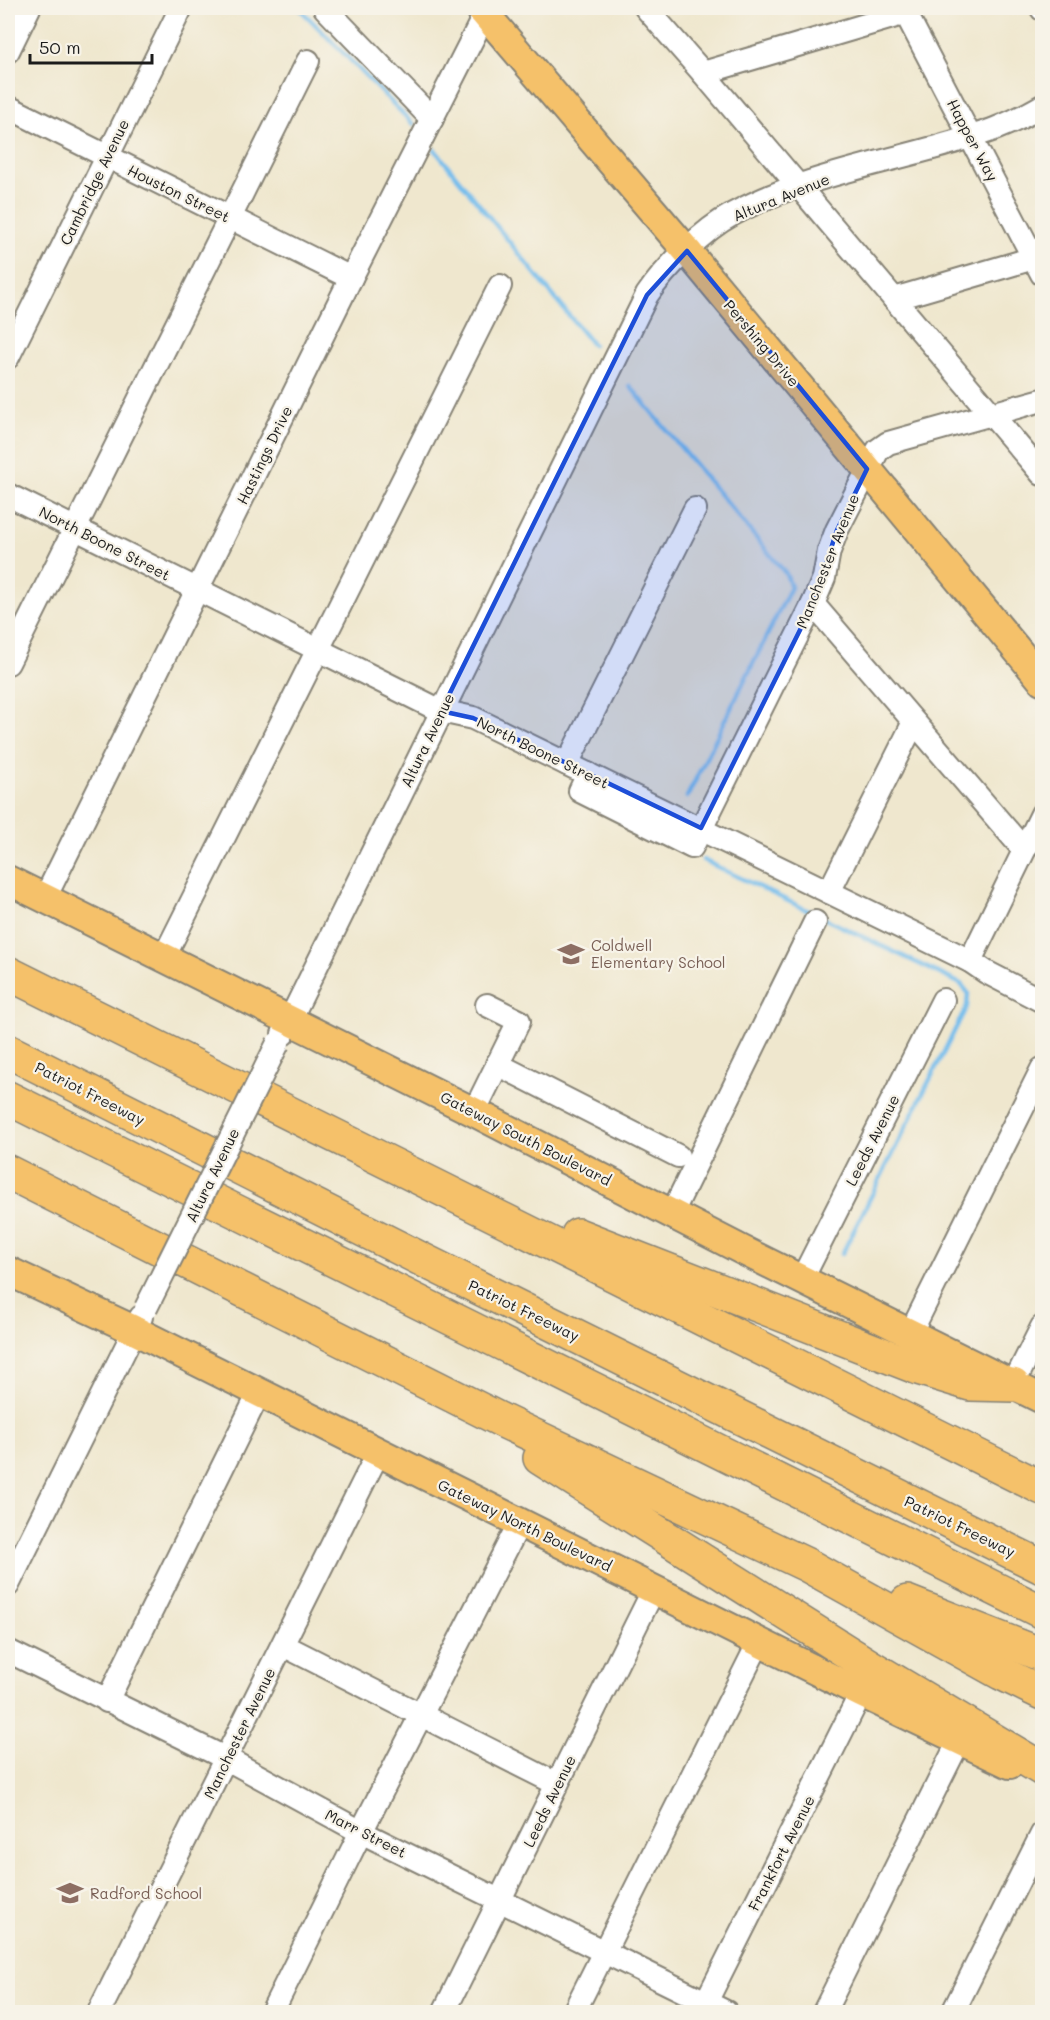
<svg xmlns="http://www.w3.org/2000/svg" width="1050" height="2020" viewBox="0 0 1050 2020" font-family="Mali,sans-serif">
	<rect width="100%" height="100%" fill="#f7f3e8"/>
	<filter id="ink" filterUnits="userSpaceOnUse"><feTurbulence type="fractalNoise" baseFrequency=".0167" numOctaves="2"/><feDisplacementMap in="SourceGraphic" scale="12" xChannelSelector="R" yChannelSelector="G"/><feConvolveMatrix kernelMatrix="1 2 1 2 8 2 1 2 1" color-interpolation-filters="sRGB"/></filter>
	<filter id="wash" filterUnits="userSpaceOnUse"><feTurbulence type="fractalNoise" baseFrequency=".008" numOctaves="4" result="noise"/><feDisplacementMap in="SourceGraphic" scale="24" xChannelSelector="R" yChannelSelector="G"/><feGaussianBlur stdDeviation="1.35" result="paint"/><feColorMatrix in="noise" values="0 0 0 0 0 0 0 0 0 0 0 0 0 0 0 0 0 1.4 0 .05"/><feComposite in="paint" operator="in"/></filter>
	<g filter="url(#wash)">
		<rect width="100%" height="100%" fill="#efe7ce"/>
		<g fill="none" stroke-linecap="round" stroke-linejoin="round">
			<!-- stream -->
			<g stroke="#74bdec" stroke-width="4.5">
				<path d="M299,8L413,124"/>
				<path d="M435,150L593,345"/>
				<path d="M630,386L786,574L791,587L687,797"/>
				<path d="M703,860L961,984L968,993L967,1006L842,1254"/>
			</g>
		</g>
	</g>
	<g filter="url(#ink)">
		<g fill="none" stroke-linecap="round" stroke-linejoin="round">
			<!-- minor casing -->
			<g stroke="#868275" stroke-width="26">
				<g id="minor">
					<path d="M325,8L432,119"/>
					<path d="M646,8L703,73L1042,474"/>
					<path d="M903,8L1042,274"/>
					<path d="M1042,8V9"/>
					<path d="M8,51L29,8"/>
					<path d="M703,73L906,13"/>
					<path d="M8,107L351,278"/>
					<path d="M894,299L1034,258"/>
					<path d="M8,357L181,8"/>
					<path d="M8,495L441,711L473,718L970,961L986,972L1042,1001"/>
					<path d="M813,604L1024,850"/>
					<path d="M8,663L308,61"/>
					<path d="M567,764L695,509"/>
					<path d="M588,774L580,791L692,847L813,604L824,578L829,551L837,530L878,450L888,443L1042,400"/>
					<path d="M829,892L914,722"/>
					<path d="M45,898L351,278L485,14"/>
					<path d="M164,957L500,286"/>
					<path d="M970,961L1042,814"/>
					<path d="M283,1034L647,295C666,267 703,230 733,214C801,177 880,164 954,142C968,137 983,134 997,128C1013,122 1028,114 1042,106"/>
					<path d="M497,1064L678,1156"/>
					<path d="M474,1112L519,1021L487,1005"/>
					<path d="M672,1213L815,922"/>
					<path d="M802,1279L943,1000"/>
					<path d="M910,1334L1042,1069"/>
					<path d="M1013,1385L1042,1327"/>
					<path d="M8,1585L141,1317"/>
					<path d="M283,1645L557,1784"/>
					<path d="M8,1651L227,1759L361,1832L726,2012"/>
					<path d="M107,1701L259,1393"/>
					<path d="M99,2012L378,1453"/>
					<path d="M272,2012L361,1832L520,1522"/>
					<path d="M444,2012L654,1589"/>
					<path d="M574,2012L759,1642"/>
					<path d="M701,2012L861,1693"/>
					<path d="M824,2012L959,1741"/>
					<path d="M953,2012L1042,1834"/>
				</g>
			</g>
			<!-- major casing -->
			<g stroke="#868275" stroke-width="32">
				<g id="major">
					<path d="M480,8L687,251L1042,680"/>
					<path d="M8,880L474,1112L742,1250L1042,1399"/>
					<path d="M8,1271L134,1330L861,1693L1010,1764"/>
				</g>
			</g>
			<!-- highway casing -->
			<g stroke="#868275" stroke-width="36">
				<g id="highway">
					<path d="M8,973L1042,1488"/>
					<path d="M8,1051L421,1259L1042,1567"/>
					<path d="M8,1098L1042,1612"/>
					<path d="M8,1172L505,1422L807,1565L1001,1673L1042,1693"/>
					<path d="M578,1235L918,1368L970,1384L1013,1385"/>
					<path d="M540,1458L871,1667L1042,1769"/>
					<path d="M907,1602L1042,1655"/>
				</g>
			</g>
			<!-- minor -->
			<use href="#minor" stroke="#fff" stroke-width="22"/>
			<!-- major -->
			<use href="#major" stroke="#f5c16b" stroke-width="28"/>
			<!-- highway -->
			<use href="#highway" stroke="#f5c16b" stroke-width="33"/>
			<!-- minor-bridge casing -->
			<g stroke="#868275" stroke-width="26" stroke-linecap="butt">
				<path id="minor-bridge" d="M146,1308L278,1043"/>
			</g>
			<!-- minor-bridge -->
			<use href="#minor-bridge" stroke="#fff" stroke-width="22"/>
		</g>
	</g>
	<!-- marked area -->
	<path fill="#1d4ed8" fill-opacity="0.2" stroke="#1d4ed8" stroke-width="4.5" stroke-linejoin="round" d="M687,251L867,469L837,530L813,604L701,828L473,718L441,711L647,295Z"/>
	<!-- icons -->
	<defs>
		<g id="school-bare" transform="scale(2.07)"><path d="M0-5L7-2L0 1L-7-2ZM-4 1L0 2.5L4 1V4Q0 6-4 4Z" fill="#8d6e63" stroke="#f7f3e8" stroke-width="2.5" paint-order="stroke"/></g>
	</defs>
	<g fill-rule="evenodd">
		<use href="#school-bare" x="571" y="954"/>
		<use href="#school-bare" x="70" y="1893"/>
	</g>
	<g text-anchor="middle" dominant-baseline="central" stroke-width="4.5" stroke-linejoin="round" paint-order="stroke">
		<!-- street labels -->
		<g font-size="15" fill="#1c1c1c" stroke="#f7f3e8">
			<text transform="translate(973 140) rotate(62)">Happer Way</text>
			<text transform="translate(94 182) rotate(-64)">Cambridge Avenue</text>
			<text transform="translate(179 193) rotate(26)">Houston Street</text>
			<text transform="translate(781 197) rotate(-22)">Altura Avenue</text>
			<text transform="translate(762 343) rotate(50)">Pershing Drive</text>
			<text transform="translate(264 455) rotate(-64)">Hastings Drive</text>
			<text transform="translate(105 543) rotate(27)">North Boone Street</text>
			<text transform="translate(827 561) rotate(-68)">Manchester Avenue</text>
			<text transform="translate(427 740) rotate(-64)">Altura Avenue</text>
			<text transform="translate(543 752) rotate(26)">North Boone Street</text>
			<text transform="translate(90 1093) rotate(27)">Patriot Freeway</text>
			<text transform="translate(526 1138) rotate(27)">Gateway South Boulevard</text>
			<text transform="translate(872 1140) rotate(-63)">Leeds Avenue</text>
			<text transform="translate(212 1175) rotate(-64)">Altura Avenue</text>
			<text transform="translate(524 1310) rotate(26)">Patriot Freeway</text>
			<text transform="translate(525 1525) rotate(26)">Gateway North Boulevard</text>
			<text transform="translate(960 1526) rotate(26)">Patriot Freeway</text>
			<text transform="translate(239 1733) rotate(-64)">Manchester Avenue</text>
			<text transform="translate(549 1801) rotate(-64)">Leeds Avenue</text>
			<text transform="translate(366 1833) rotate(27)">Marr Street</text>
			<text transform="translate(781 1853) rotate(-63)">Frankfort Avenue</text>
		</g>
		<!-- education labels -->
		<g font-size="15" fill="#785e54" stroke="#f7f3e8" text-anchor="start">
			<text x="591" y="945">Coldwell<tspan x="591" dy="17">Elementary School</tspan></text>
			<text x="90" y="1893">Radford School</text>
		</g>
	</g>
	<!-- margin -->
	<rect width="1050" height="2020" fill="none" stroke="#f7f3e8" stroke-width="30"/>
	<!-- scale -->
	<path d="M30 54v9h122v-9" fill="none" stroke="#1c1c1c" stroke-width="3"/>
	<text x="39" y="54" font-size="18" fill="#1c1c1c" stroke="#f7f3e8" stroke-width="4.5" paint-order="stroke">50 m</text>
</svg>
